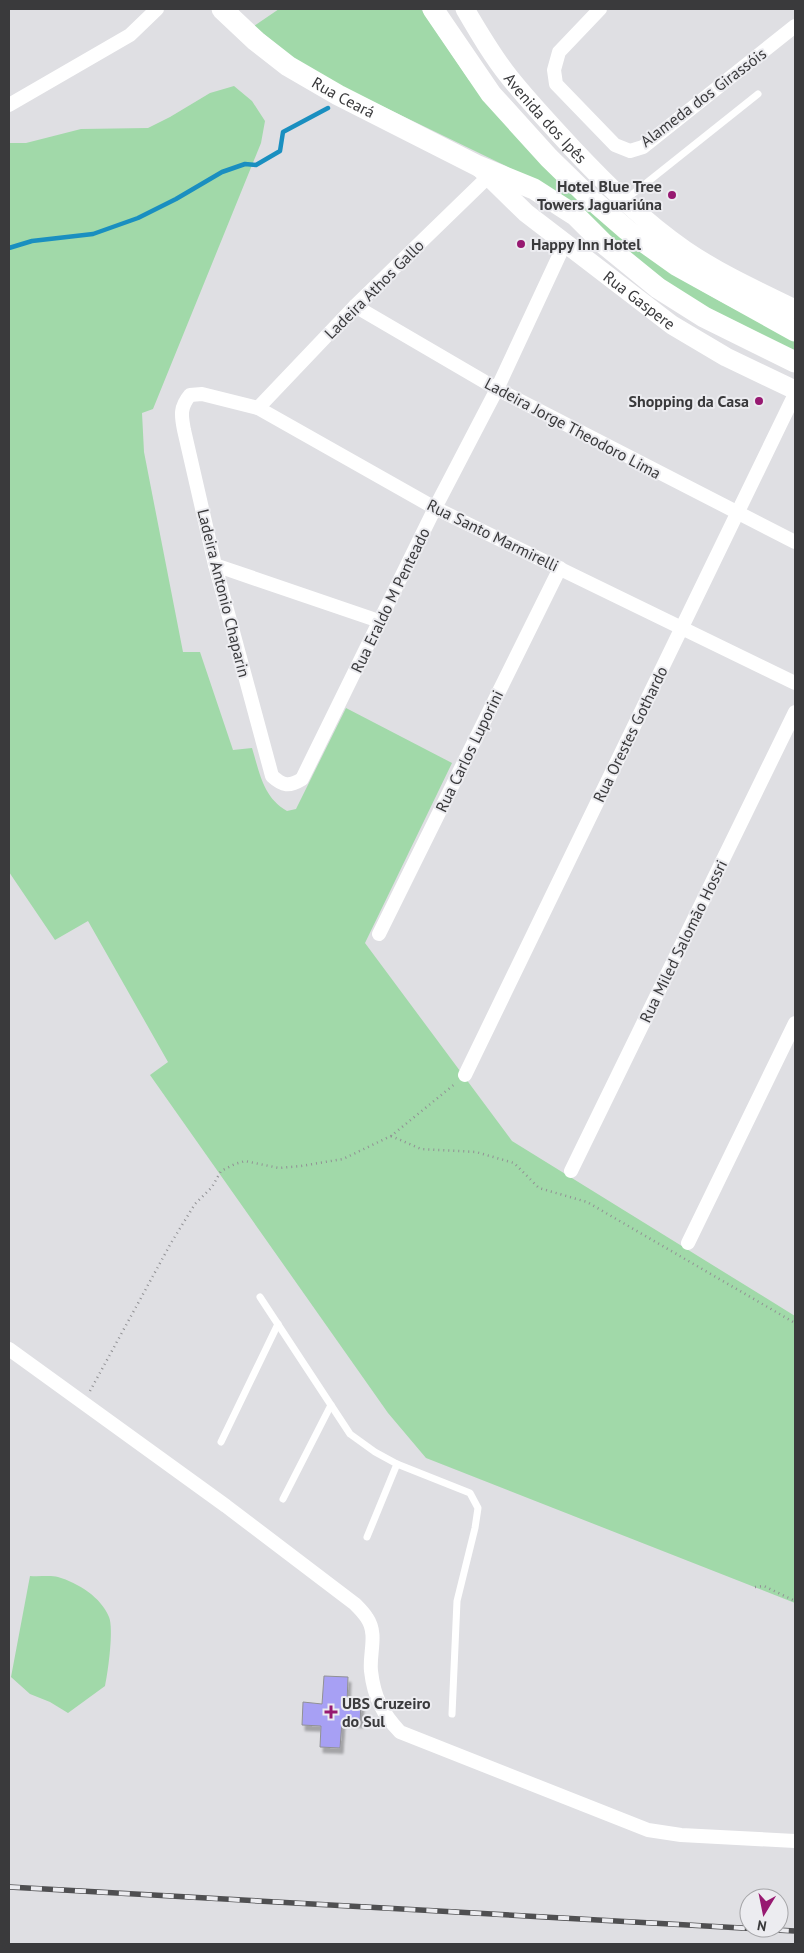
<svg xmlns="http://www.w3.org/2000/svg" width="804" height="1953" viewBox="0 0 804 1953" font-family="'PT Sans',sans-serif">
	<defs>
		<filter id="shadow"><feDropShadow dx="3" dy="5.5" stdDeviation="1" flood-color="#0004"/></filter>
	</defs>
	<rect width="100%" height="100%" fill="#dfdfe3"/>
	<!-- green -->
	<g fill="#a1d9a9">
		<path d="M279,9H421L469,80L669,271C709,297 752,318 795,339V352L691,300L506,166L353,92L297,61L254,26Z"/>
		<path d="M234,86L252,101L265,121L261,143L153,409L142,413L144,452L183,652H200L233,750L252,748C260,774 263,797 287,811L296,809L346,708L452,763L365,943L512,1141L795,1316V1603L426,1458L388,1413L150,1075L168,1062L88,921L55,940L9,872V143H26L81,129L148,128L170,117L210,93Z"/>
		<path d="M30,1576C39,1577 50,1575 58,1577C78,1583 101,1597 109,1617C114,1629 108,1672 105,1686L68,1713L50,1702L30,1694L11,1677Z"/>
	</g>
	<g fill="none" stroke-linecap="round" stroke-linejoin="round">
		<!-- stream -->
		<path stroke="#1a8fc0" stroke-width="4.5" d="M9,248L32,241L93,234L138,218L176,199L222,172L245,164L256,165L280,151L283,132L328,108"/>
	</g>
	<!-- building -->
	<path fill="#a7a0f4" stroke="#919194" filter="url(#shadow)" d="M324,1676L348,1677L347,1703L361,1704L360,1722L342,1721L340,1748L320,1747L321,1726L302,1725L303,1702L322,1704Z"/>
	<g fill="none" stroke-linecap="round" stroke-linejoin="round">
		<!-- path -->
		<g stroke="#919194" stroke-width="2.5" stroke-dasharray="1 4" stroke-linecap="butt">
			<path d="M391,1136L421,1149L476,1152L514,1163L539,1188L587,1202L795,1323"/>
			<path d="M90,1391L171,1243L195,1204L212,1187L221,1171L235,1164L245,1161L279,1168L301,1166L343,1159L391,1136L456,1083"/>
			<path d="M755,1587L764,1586L795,1601"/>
		</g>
		<!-- lane -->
		<g stroke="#fff" stroke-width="7">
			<path d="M625,200L758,94"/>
			<path d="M260,1297L350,1434L375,1452L397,1464L470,1493L478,1508L475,1528L457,1601L452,1714"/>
			<path d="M221,1442L278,1324"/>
			<path d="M283,1499L331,1405"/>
			<path d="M367,1537L397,1464"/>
		</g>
		<!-- street -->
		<g stroke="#fff" stroke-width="14">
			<path d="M600,9L559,52L554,70L556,84L615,145L630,151L643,147L795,26"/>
			<path d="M9,105L130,35L157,9"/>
			<path d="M565,243L497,389L435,508L302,779C289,787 283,786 272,776L215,565L184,430C181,415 180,407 190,395L202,394L258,408L435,508L795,683"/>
			<path d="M355,306L497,389L795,542"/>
			<path d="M258,408L355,306L492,173"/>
			<path d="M215,565L379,621"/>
			<path d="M379,934L560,568"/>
			<path d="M465,1075L795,394"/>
			<path d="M571,1171L795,712"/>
			<path d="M688,1243L795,1023"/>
			<path d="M9,1349L226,1506L355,1604C359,1608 364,1613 367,1618C378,1634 369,1654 371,1671C374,1697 382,1713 400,1732L648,1830L681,1835L795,1841"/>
		</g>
		<!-- secondary -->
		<g stroke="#fff" stroke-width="19">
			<path id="s1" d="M465,9C479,33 493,57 510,78C530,103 552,126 573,149C607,185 644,222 685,250C720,274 758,291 795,309"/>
			<path id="s2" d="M481,169L526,213L672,325L726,357L795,390"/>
		</g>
		<!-- primary -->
		<g stroke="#fff" stroke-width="21">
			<path id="s3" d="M222,9L256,41L288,66L338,95L478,166L534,189L576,216L604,244L658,288L704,317L795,362"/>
			<path d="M433,9L491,94L549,158L589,197L627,230L676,265L795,331"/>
		</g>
		<!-- rail casing -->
		<g stroke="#4f4f51" stroke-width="5.5">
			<path id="rail" d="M9,1887L795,1931"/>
		</g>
		<!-- rail -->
		<use href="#rail" stroke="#ececf0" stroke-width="4" stroke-dasharray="11" stroke-linecap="butt"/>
	</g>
	<!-- markers -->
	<g fill="#971971" stroke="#ececf0" stroke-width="2">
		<circle cx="672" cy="195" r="5"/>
		<circle cx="521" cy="244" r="5"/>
		<circle cx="759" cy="401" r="5"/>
		<path d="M328.5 1704.5h5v5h5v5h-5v5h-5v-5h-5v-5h5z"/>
	</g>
	<g text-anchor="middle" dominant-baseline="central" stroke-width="4" stroke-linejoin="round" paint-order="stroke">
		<!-- street labels -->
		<g font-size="16" fill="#3a3a3c" stroke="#ececf0">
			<text stroke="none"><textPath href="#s3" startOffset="151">Rua Ceará</textPath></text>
			<text transform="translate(703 97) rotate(-37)">Alameda dos Girassóis</text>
			<text stroke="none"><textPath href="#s1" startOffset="136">Avenida dos Ipês</textPath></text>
			<text transform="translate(374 289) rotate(-45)">Ladeira Athos Gallo</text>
			<text stroke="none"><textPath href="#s2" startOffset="206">Rua Gaspere</textPath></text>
			<text transform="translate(573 428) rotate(28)">Ladeira Jorge Theodoro Lima</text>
			<text transform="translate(493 535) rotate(26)">Rua Santo Marmirelli</text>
			<text transform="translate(224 593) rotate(76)">Ladeira Antonio Chaparin</text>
			<text transform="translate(390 600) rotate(-64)">Rua Eraldo M Penteado</text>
			<text transform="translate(630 734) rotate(-64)">Rua Orestes Gothardo</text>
			<text transform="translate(469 751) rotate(-64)">Rua Carlos Luporini</text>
			<text transform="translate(683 941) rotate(-64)">Rua Miled Salomão Hossri</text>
		</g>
		<!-- poi labels -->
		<g font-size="16" font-weight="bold" fill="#3a3a3c" stroke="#ececf0" text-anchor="end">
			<text x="662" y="186">Hotel Blue Tree<tspan x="662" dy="18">Towers Jaguariúna</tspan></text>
			<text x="531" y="244" text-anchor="start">Happy Inn Hotel</text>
			<text x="749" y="401">Shopping da Casa</text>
			<text x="342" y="1703" text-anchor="start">UBS Cruzeiro<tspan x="342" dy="18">do Sul</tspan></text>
		</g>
	</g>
	<!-- border -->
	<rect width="804" height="1953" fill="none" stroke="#3a3a3c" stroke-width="20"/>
	<!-- north arrow -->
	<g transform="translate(764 1913) rotate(190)"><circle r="24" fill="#ececf0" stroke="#a5a5a8"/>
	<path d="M0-4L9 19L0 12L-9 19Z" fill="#971971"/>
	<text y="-8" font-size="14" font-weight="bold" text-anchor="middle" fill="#3a3a3c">N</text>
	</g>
</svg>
